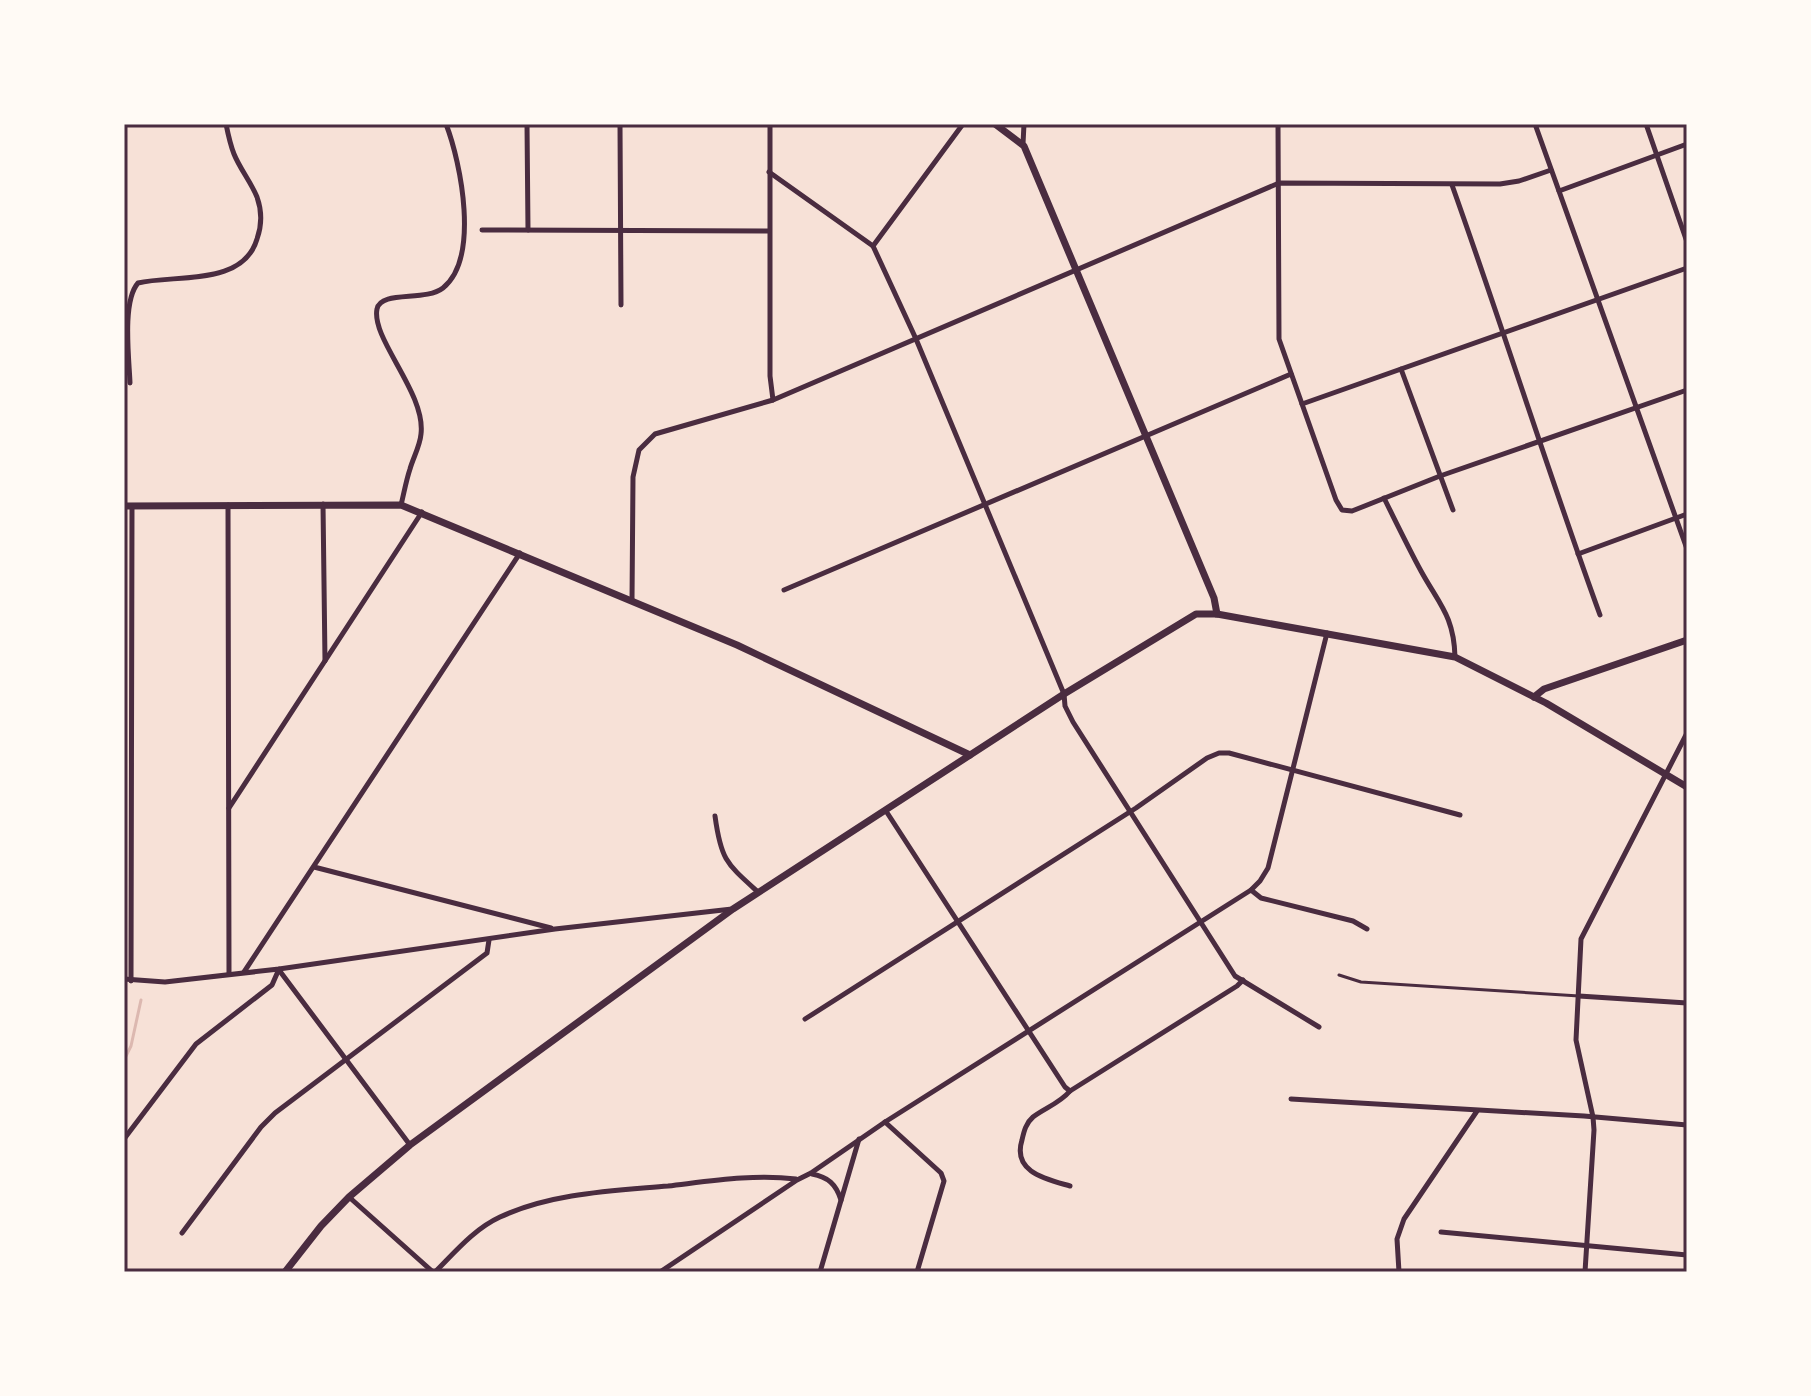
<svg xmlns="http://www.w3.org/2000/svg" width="1811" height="1396" viewBox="0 0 1811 1396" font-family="'Source Sans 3',sans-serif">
	<rect width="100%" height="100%" fill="#f7e1d7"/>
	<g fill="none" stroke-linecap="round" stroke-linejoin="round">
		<!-- stream -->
		<path stroke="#dcb8b0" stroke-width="3" d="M124,1060L131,1046L141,1000"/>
		<!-- pedestrian -->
		<path stroke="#4a2c40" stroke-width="3" d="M1339,975L1361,982L1579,996"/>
		<!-- minor -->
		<g stroke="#4a2c40" stroke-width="5">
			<path d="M527,124L528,230"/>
			<path d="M620,124L621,305"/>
			<path d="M770,124V376L773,400"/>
			<path d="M1278,124L1279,339L1336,500L1342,510L1352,511L1440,476L1687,390"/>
			<path d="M1535,124L1687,549"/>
			<path d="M1646,124L1687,242"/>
			<path d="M1023,144L1024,124"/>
			<path d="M769,172L873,246L916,339L1064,694L1065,706L1073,722L1235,976L1319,1027"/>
			<path d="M1452,185C1503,328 1548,472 1600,615"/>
			<path d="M1559,191L1687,144"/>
			<path d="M482,230L769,231"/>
			<path d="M873,246L963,124"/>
			<path d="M1401,369L1453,510"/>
			<path d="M130,383C129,358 122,301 138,283C175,274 243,287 257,239C262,225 262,211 257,197C251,182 240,169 234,154C230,144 228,134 226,124"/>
			<path d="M1302,404L1687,268"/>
			<path d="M1384,498C1396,522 1408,547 1421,571C1439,604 1454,616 1455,657"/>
			<path d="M323,504L325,661"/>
			<path d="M228,505L229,974"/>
			<path d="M401,505C404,493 406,481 410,469C413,458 420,446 421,434C426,393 371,339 377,309C381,290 425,302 443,288C480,258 461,163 446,124"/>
			<path d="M1578,554L1687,514"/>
			<path d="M784,590L1291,374"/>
			<path d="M632,601L633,477L639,450L655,434L773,400L1279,183L1500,184L1519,181L1551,170"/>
			<path d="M229,808L422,512"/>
			<path d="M886,811L1065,1087L1070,1091"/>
			<path d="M715,816C721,860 726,863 758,892"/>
			<path d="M314,867L551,928"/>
			<path d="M1251,890L1260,881L1268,868L1327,633"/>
			<path d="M279,970L410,1145"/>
			<path d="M244,972L520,553"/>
			<path d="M124,979L165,982L279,969L555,929L732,909"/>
			<path d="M131,981L132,506"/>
			<path d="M1579,996L1687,1003"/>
			<path d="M805,1019L1136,808L1207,758L1219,753H1229L1460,815"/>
			<path d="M1291,1099L1584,1116L1687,1125"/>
			<path d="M885,1122L941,1173L944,1181L917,1272"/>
			<path d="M124,1139L196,1044L272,985L279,969"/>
			<path d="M812,1174C828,1177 836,1184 841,1200"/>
			<path d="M1070,1186C1046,1179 1012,1172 1022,1140C1024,1131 1026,1123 1033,1117C1045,1108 1060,1103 1070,1091L1237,986L1243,980"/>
			<path d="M349,1197L433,1272"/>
			<path d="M1441,1232L1687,1255"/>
			<path d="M182,1233L261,1127L275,1113L487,953L489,940"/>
			<path d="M435,1272C455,1252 474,1229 500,1217C552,1193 612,1191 668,1186C711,1181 753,1174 796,1179"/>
			<path d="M660,1272L797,1180L811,1173L885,1122L1251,890L1261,898L1353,921L1367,929"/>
			<path d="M820,1272L859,1139"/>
			<path d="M1399,1272L1397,1239L1404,1219L1477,1111"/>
			<path d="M1585,1272L1594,1130L1593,1117L1576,1040L1581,939L1687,733"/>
		</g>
		<!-- secondary -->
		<g stroke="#4a2c40" stroke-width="7">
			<path d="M995,124L1024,146L1214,598L1217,614"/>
			<path d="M124,506L401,505L737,645L970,755"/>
			<path d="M1534,697L1544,689L1687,640"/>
			<path d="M285,1272L321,1226L349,1197L410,1145L733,909L1064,694L1196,614H1217L1455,657L1546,703L1687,787"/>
		</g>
	</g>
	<!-- border -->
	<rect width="1811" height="1396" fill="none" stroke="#fffaf5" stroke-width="252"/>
	<rect x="126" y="126" width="1559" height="1144" fill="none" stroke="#4a2c40" stroke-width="3"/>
</svg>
